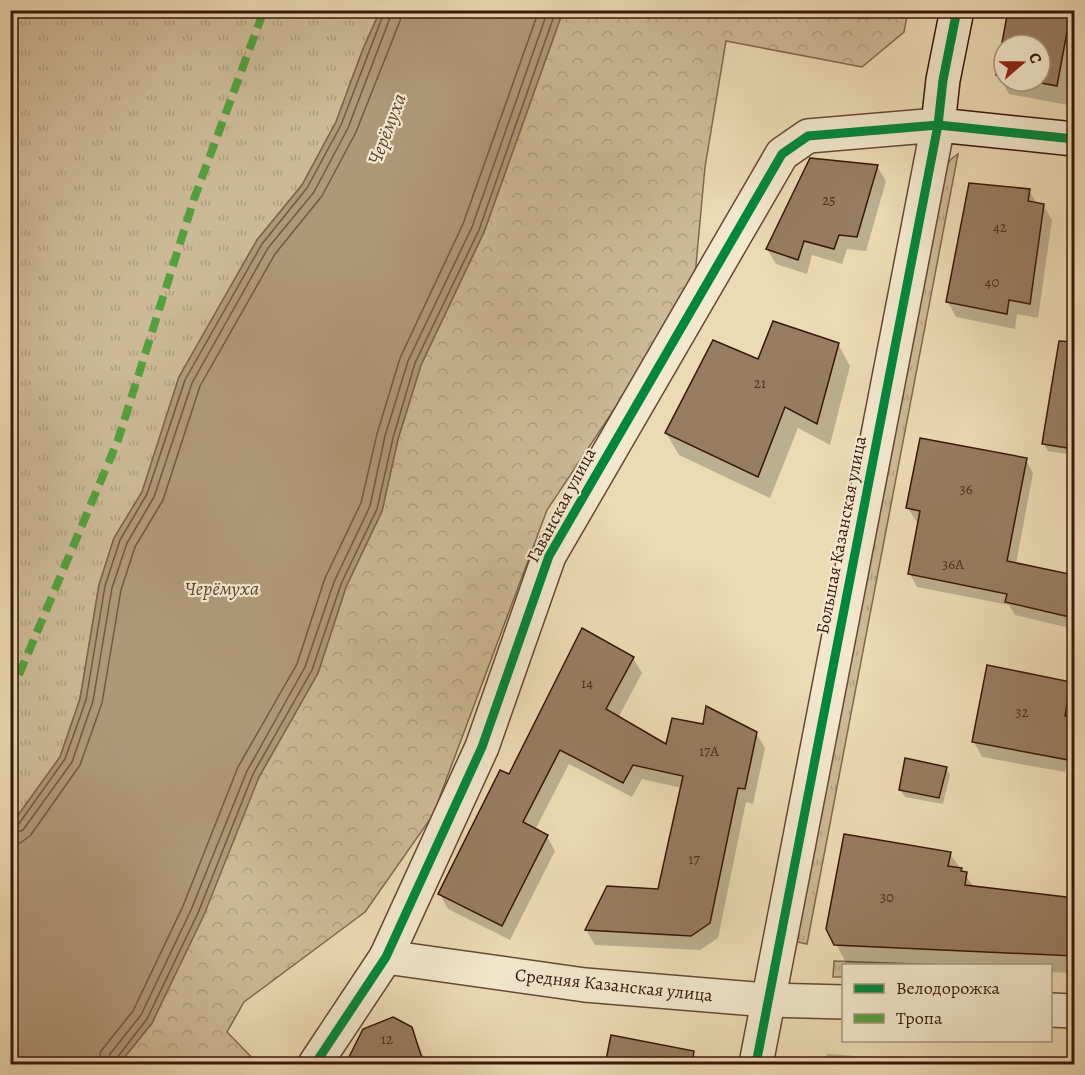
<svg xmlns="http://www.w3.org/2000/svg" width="1085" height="1075" viewBox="0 0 1085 1075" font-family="Alegreya,serif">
	<defs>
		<pattern id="grass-tufts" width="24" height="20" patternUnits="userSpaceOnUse" patternTransform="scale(1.5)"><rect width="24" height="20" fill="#cdb997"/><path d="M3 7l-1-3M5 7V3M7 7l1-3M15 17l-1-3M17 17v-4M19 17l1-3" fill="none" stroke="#b19e81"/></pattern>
		<pattern id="forest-crowns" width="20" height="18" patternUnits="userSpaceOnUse" patternTransform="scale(1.5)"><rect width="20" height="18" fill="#cdb997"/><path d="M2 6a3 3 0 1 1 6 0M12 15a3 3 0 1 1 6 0" fill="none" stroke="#b19e81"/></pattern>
	</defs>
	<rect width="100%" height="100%" fill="#ecdab4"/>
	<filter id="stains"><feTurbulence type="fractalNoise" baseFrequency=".00333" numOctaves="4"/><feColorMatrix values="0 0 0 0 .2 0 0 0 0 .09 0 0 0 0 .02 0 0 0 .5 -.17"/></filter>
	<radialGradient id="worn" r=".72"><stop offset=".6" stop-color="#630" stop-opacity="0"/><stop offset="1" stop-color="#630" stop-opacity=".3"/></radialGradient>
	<!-- grass -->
	<g fill="url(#grass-tufts)" stroke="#826850" stroke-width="1.5">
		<path d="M11,11H380L363,49L336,122L302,185L257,240L179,377L142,492L114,538L99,585L80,699L60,757L11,825Z"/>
		<path d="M958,154L807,944L793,941L945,170L950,160Z"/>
		<path d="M834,961L943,965L844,966L843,977H833Z"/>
	</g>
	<!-- forest -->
	<path fill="url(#forest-crowns)" stroke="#826850" stroke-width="1.5" d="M563,11H908L904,32L862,67L726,41L705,167L695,276L617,405L547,510L433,815L365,912L244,1002L227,1032L258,1064H119L152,1023L259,777L318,673L346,587L382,511L398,439L421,365L484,232Z"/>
	<!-- water -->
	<path fill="#af987a" stroke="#7f644d" stroke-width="1.5" d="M380,11H563L484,232L421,365L398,439L382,511L346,587L318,673L259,777L204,915L152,1023L119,1064H11V825L60,757L80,699L99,585L114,538L142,492L179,377L257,240L302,185L336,122L363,49Z"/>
	<!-- shadow -->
	<g fill="#0003" fill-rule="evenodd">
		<path d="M1009,10H1074V102H1069L1068,105L1009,94L998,74ZM1004,45H1040V81H1004Z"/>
		<path d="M877,166L886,181L866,251L847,249L842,264L812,255L807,274L776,264L767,249Z"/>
		<path d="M1029,190L1037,204L1043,205L1052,220L1038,318L1017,314L1015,329L956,317L948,302Z"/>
		<path d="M838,344L850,366L830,445L798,428L770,498L679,455L666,433L759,361Z"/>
		<path d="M1057,362L1074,364V455L1048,451L1044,444Z"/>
		<path d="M1026,460L1033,473L1016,564L1074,577V629L1015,615L1009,605L917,587L910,574L919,522L916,521L908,508Z"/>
		<path d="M583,631L633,658L642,673L618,718L667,746L756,733L765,748L753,804L746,802L718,938L700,950L595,945L586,930L607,887L660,891L682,788L642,779L632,797L569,764L535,830L547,836L555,851L510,940L448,909L440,894L509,776Z"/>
		<path d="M1070,683L1074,690V722L1065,772L982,757L974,742Z"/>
		<path d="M946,768L950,775L943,804L905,797L900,790Z"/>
		<path d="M950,854L974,887L1071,899L1072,875H1074V973L1050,972V966L846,963L836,944Z"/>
		<path d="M411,1028L426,1061L434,1064H347Z"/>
		<path d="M827,1054L885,1058L888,1064H896H809V1059L826,1060Z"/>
		<path d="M943,1062L988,1064H943Z"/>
	</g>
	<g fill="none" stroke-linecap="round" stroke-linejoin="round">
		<!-- shore -->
		<g stroke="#745842" stroke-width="1.5">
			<path d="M10,828L18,825L65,759L86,700L105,586L120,540L147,494L185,380L262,244L307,188L341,125L385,10"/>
			<path d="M10,835L23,830L72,762L93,701L112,588L127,543L154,497L192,383L268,248L314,192L348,128L393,10"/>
			<path d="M10,844L20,843L30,836L80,765L102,703L121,590L135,547L163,500L200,386L275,254L322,196L356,132L400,21L402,10"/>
			<path d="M98,1064L101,1051L133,1011L183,906L238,767L297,664L325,578L361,503L377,434L400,358L463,224L539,10"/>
			<path d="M107,1064L110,1054L141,1015L191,910L247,771L305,667L334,582L370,506L385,436L408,361L472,227L548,10"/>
			<path d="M115,1064L116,1059L147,1019L198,913L253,774L312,670L341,584L377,509L393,438L415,363L479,230L556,10"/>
		</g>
	</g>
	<!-- building -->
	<g fill="#967c62" stroke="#38170a" stroke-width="1.5">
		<path d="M1008,10H1071L1057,86L1031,81H1040V45H1004V76L996,75Z"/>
		<path d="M810,158L878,165L857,237L839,235L834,249L804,241L798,260L766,249Z"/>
		<path d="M969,183L1030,189L1028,201L1044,204L1030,304L1009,300L1007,314L946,302Z"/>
		<path d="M773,321L839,343L817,424L785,407L758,477L665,433L713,340L758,359Z"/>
		<path d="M1059,341L1074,342V449L1042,444Z"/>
		<path d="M920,438L1027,458L1007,561L1074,575V618L1005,602L1007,594L908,574L920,511L906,508Z"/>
		<path d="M582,628L634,657L606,709L666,744L672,718L703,724L706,706L757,732L745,789L738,788L710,923L691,936L585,930L607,886L658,889L683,776L633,765L623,783L560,750L523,822L548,835L502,926L438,894L500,770L509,774Z"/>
		<path d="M987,665L1071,682L1065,716H1074V761L972,742Z"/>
		<path d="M905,758L947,767L939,798L899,790Z"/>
		<path d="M844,834L951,852L948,866L962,868L961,871L967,872L965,885L1074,898V956L834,945L826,929Z"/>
		<path d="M393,1017L412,1027L424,1065H345L363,1029Z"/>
		<path d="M611,1035L694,1051L692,1065H605Z"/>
	</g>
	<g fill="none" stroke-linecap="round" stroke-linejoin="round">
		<!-- street casing -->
		<g stroke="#654834" stroke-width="36">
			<g id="street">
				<path d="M386,957L585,985L767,1000L844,1002"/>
				<path d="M1050,1010L1074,1011"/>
				<path d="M315,1064L386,957L482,747L549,556L782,154L808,136L938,125L756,1064"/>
			</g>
		</g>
		<!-- secondary casing -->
		<g stroke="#38170a" stroke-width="36">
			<path id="secondary" d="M957,10L943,80L938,125L1074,139"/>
		</g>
		<!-- street -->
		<use href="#street" stroke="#f3e7ce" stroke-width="33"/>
		<!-- secondary -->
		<use href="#secondary" stroke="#f3e7ce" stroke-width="33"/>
		<!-- quiet -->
		<path stroke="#53a13e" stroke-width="8" stroke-dasharray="15 8" stroke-linecap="butt" d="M10,696L118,440L194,199L264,10"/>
		<!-- cycleway casing -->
		<g stroke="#f3e7ce" stroke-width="13">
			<g id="cycleway">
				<path d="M315,1064L386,957L482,747L549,556L782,154L808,136L938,125L1074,139"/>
				<path d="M756,1064L938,125L943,80L957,10"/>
			</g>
		</g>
		<!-- cycleway -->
		<use href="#cycleway" stroke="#00873e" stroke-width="9"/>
	</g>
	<g text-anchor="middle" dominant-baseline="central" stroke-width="4.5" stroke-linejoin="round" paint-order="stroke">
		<!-- number labels -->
		<g font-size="15" fill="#503020">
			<text x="829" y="200">25</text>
			<text x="1000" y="227">42</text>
			<text x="992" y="282">40</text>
			<text x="760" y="383">21</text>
			<text x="966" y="489">36</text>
			<text x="953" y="564">36А</text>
			<text x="587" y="683">14</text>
			<text x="1022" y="712">32</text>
			<text x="709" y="751">17А</text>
			<text x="694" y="859">17</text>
			<text x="887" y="897">30</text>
			<text x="387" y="1039">12</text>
		</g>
		<!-- street labels -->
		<g font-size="18" fill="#38170a" stroke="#f3e7ce">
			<text transform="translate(561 505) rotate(-62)">Гаванская улица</text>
			<text transform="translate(841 535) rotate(-79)">Большая Казанская улица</text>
			<text transform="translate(614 985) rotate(6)">Средняя Казанская улица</text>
		</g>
		<!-- water labels -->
		<g font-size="20" font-style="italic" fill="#624431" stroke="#f3e7ce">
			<text transform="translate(387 129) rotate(-69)">Черёмуха</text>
			<text x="222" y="588">Черёмуха</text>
		</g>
	</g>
	<!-- margin -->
	<rect width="1085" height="1075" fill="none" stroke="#ecdab4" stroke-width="36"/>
	<rect x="12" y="12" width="1061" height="1051" fill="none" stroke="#38170a" stroke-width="3"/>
	<rect x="18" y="18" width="1049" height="1039" fill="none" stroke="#38170a" stroke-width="1.5"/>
	<!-- legend -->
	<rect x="842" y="964" width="210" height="78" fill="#f3e7ce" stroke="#a89480" stroke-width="1.5"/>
	<rect x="854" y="984" width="30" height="9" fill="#00873e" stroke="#a89480" stroke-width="1.5"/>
	<text x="896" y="994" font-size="18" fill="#38170a">Велодорожка</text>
	<rect x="854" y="1014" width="30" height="9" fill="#53a13e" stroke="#a89480" stroke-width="1.5"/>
	<text x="896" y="1024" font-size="18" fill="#38170a">Тропа</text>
	<!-- north arrow -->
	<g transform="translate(1022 63) rotate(70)"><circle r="28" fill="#f3e7ce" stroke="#a89480" stroke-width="1.5"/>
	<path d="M0-4.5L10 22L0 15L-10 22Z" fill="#8f2418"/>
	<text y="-9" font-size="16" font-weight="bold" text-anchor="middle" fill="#38170a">С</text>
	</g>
	<rect width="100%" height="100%" filter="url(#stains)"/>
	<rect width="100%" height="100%" fill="url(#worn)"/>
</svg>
